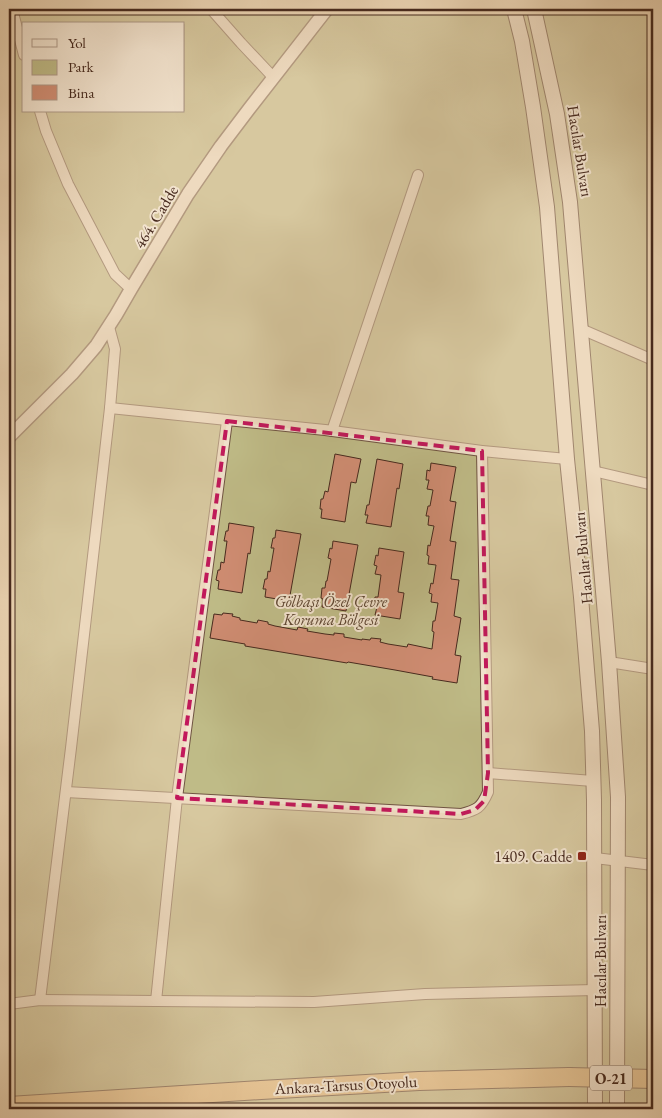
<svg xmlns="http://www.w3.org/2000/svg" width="662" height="1118" viewBox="0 0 662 1118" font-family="'EB Garamond',serif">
	<rect width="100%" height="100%" fill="#ebd4b3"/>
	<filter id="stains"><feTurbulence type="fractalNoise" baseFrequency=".004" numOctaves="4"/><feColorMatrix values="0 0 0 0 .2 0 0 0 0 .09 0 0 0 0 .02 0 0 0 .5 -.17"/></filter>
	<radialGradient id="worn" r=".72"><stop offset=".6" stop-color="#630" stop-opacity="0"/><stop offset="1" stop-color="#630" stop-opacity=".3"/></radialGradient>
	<!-- green -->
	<path fill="#bfbb87" stroke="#837252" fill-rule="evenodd" d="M9,9H653V1109H9ZM24,24H184V111H24Z"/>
	<!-- building -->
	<g fill="#d08d73" stroke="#472a1e">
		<path d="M335,454L361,459L356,483L351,482L345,522L321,518L322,509H320L321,499H323L325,491L328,492Z"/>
		<path d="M377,459L403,464L399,489L397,488L391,527L366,523L368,515H365L367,505H369Z"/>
		<path d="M431,463L456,467L450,501L456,502L450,541L456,542L451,579L459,580L454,616L461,618L455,655L461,656L457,683L432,679L433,677L395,670L348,662L347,663L245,646V644L210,638L214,614L222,615L223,613L233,614L232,616L240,618V620L257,623L258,620L268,622V624L275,626L297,630L298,627L308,629L307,631L325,634L334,635V633L344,634V637L362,640V639L370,640L371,638L381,639L380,642L388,644L407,647L408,644L432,649L434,632L432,631L433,621H435L438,603L431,602L432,594L429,593L431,583L433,584L436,565L428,564L429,556L427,555L428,545L430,546L434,526L428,525L429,516H426L428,506H430L433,490L427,489L429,480H426L427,470L430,471Z"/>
		<path d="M229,523L254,527L250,554L248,553L242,593L218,589L219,581L216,580L218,570H220L221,562L224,563L227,541H224L226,531H228Z"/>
		<path d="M276,530L301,534L289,601L265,597L266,589H263L265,579H267L268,571L270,572L274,548H271L273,538H275Z"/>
		<path d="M333,541L358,545L346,611L322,607L323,599L321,598L322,588H325L326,581H327L331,559L328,558L330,548L332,549Z"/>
		<path d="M379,548L404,552L398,592L404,593L400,619L375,615L377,607H374L375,597H378L381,575L375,574L377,566L374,565L376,555L378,556Z"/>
	</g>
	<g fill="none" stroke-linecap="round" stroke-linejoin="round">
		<!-- minor casing -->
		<g stroke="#705443" stroke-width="12">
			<g id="minor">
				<path d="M12,9L24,55"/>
				<path d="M211,9L241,43L273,77"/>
				<path d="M40,111L46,131L68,184L115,274L131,289"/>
				<path d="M581,329L653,360"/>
				<path d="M110,408L325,430L482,451L567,459"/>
				<path d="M332,431L418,175"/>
				<path d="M593,471L653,485"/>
				<path d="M609,662L653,669"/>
				<path d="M488,773L593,781"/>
				<path d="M66,792L461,814C477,810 481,808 488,792L482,451"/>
				<path d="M595,858L653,865"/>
				<path d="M40,1000L71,748L110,408L115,349L109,327"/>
				<path d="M156,1001L314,1002L425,994L595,990"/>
				<path d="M9,1004L40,1000L156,1001L177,798L227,421"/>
			</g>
		</g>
		<!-- tertiary casing -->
		<g stroke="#705443" stroke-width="15">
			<path id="tertiary" d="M9,437L72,374L96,346L116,315L131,289L188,194L221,146L249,109L327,9"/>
		</g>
		<!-- secondary casing -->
		<g stroke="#472a1e" stroke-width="16">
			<g id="secondary">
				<path d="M514,9L522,41L533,107L547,207L567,459L581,597L592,731L594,800L595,1109"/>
				<path d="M534,9L557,114L570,202L609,662L618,797L617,1109"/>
			</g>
		</g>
		<!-- motorway casing -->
		<g stroke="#472a1e" stroke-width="20">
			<path id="motorway" d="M9,1106L261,1090L419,1081L569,1077"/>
		</g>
		<!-- minor -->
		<use href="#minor" stroke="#f2e3ce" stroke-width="10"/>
		<!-- tertiary -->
		<use href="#tertiary" stroke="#f2e3ce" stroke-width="12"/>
		<!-- secondary -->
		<use href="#secondary" stroke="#f2e3ce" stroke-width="14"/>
		<!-- motorway -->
		<use href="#motorway" stroke="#e6ba7a" stroke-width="18"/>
		<!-- motorway-bridge casing -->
		<g stroke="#472a1e" stroke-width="20" stroke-linecap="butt">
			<path id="motorway-bridge" d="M569,1077L653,1079"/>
		</g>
		<!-- motorway-bridge -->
		<use href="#motorway-bridge" stroke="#e6ba7a" stroke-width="18"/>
	</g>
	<!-- marked area -->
	<path d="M0 0H662V1118H0ZM227,421L482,451L488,773L484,801L475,810L461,814L177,798Z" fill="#ebd4b3" fill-opacity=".55" fill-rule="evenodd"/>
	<path fill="none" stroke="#c2185b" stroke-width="4" stroke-dasharray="10 6" stroke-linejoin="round" d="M227,421L482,451L488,773L484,801L475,810L461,814L177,798Z"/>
	<!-- markers -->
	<rect fill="#8f2418" stroke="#f2e3ce" stroke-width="2" x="577" y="851" width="10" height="10" rx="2.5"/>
	<g text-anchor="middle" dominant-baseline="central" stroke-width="4" stroke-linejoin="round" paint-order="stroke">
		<!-- shield labels -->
		<rect fill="#f2e3ce" stroke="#7a6253" stroke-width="1" x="590" y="1065.5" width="42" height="25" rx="4"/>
		<g font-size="15" font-weight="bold" fill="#472a1e">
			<text x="611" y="1078">O-21</text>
		</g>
		<!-- street labels -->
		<g font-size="16" fill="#472a1e" stroke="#f2e3ce">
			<text transform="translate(580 151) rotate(81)">Hacılar Bulvarı</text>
			<text transform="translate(156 217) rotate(-59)">464. Cadde</text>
			<text transform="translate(583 558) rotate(-95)">Hacılar Bulvarı</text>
			<text transform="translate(600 961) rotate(-90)">Hacılar Bulvarı</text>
			<text transform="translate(346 1085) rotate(-3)">Ankara-Tarsus Otoyolu</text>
		</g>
		<!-- park labels -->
		<g font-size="16" font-style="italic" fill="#5f4733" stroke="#f2e3ce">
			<text x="331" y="601">Gölbaşı Özel Çevre<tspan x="331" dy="18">Koruma Bölgesi</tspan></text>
		</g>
		<!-- poi labels -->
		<g font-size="16" fill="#472a1e" stroke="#f2e3ce" text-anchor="end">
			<text x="572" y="856">1409. Cadde</text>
		</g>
	</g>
	<!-- margin -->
	<rect width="662" height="1118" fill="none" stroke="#ebd4b3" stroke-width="30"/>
	<rect x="10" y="10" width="642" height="1098" fill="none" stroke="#472a1e" stroke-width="2.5"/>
	<rect x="15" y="15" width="632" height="1088" fill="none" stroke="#472a1e"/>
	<!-- legend -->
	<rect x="22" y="22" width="162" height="90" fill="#f2e3ce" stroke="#ae9988"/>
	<rect x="32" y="39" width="25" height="8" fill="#f2e3ce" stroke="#ae9988"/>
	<text x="68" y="48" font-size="15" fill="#472a1e">Yol</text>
	<rect x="32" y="60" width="25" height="15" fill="#bfbb87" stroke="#ae9988"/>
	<text x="68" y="72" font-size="15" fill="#472a1e">Park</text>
	<rect x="32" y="85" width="25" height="15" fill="#d08d73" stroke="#ae9988"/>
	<text x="68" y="98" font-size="15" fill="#472a1e">Bina</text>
	<rect width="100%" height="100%" filter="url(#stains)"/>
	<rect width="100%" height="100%" fill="url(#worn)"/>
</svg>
